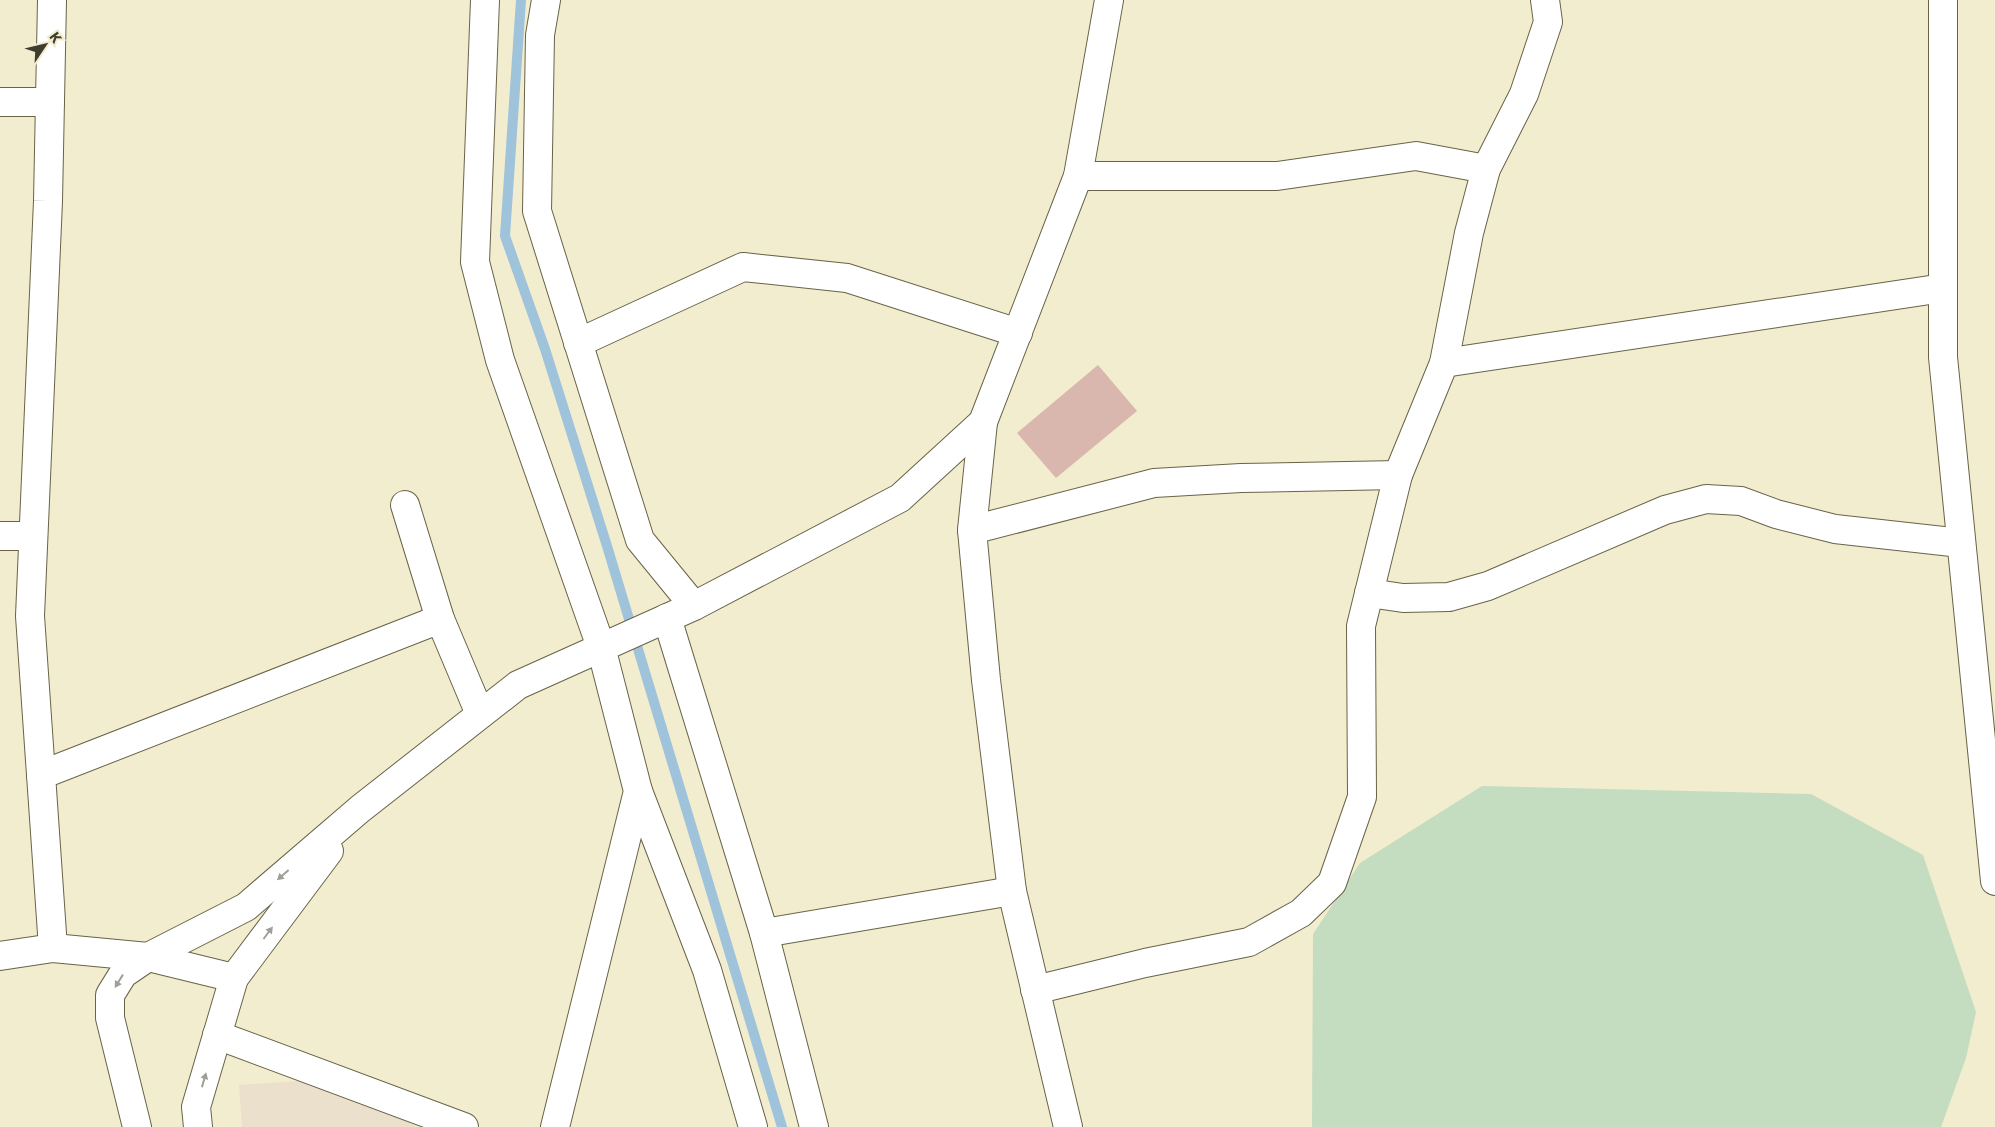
<svg xmlns="http://www.w3.org/2000/svg" width="1995" height="1127" viewBox="0 0 1995 1127" font-family="Commissioner,sans-serif">
	<rect width="100%" height="100%" fill="#f2edce"/>
	<!-- education -->
	<path fill="#ebe0cc" d="M328,1079L417,1127H242L239,1085Z"/>
	<!-- green -->
	<path fill="#c4dcbf" d="M1482,786L1811,794L1923,855L1976,1012L1966,1058L1941,1127H1312L1313,934L1360,863Z"/>
	<g fill="none" stroke-linecap="round" stroke-linejoin="round">
		<!-- stream -->
		<path stroke="#9fc3da" stroke-width="10" d="M521,0L505,236L545,349L607,546L782,1127"/>
	</g>
	<!-- building -->
	<path fill="#d9b7af" d="M1098,365L1137,411L1056,478L1017,433Z"/>
	<g fill="none" stroke-linecap="round" stroke-linejoin="round">
		<!-- minor casing -->
		<g stroke="#686348" stroke-width="30">
			<g id="minor">
				<path d="M52,0L48,201L30,616L53,948"/>
				<path d="M485,0L475,262L500,360L601,647L638,791L555,1127"/>
				<path d="M546,0L540,35L537,211L640,540L694,606"/>
				<path d="M1943,0V357L1995,881"/>
				<path d="M0,102H50"/>
				<path d="M1078,176H1277L1416,156L1486,169"/>
				<path d="M578,343L743,267L847,278L1018,333"/>
				<path d="M1444,363L1943,288"/>
				<path d="M983,422L972,530L986,680L1012,891L1068,1127"/>
				<path d="M405,505L440,619L480,714"/>
				<path d="M972,530L1154,483L1241,478L1398,475"/>
				<path d="M0,536H33"/>
				<path d="M1369,593L1403,598L1449,597L1488,586L1665,510L1706,499L1741,501L1776,514L1835,529L1961,543"/>
				<path d="M667,618L764,933L814,1127"/>
				<path d="M41,775L440,619"/>
				<path d="M638,791L707,970L753,1127"/>
				<path d="M764,933L1012,891"/>
				<path d="M0,956L53,948L148,957L234,978"/>
				<path d="M1035,990L1145,963L1249,942L1301,913L1332,883L1362,797L1361,626L1398,475L1444,363L1469,233L1486,169L1524,94L1548,22L1545,0"/>
				<path d="M217,1035L464,1127"/>
			</g>
		</g>
		<!-- major casing -->
		<g stroke="#686348" stroke-width="30">
			<g id="major">
				<path d="M137,1127L110,1018V995L123,974L148,957L246,907L360,809L518,685L694,606L900,498L983,422L1078,176L1109,0"/>
				<path d="M198,1127L196,1107L234,978L329,851"/>
			</g>
		</g>
		<!-- minor -->
		<use href="#minor" stroke="#fff" stroke-width="28"/>
		<!-- major -->
		<use href="#major" stroke="#fff" stroke-width="28"/>
	</g>
	<!-- one-way arrows -->
	<defs><path id="oneway-solid" d="M-6-.8H1V-3.2L6.5 0L1 3.2V.8H-6Z" transform="scale(1.25)"/></defs>
	<g fill="#9f9e98">
		<use href="#oneway-solid" transform="translate(283 875) rotate(139)"/>
		<use href="#oneway-solid" transform="translate(268 933) rotate(-53)"/>
		<use href="#oneway-solid" transform="translate(119 981) rotate(122)"/>
		<use href="#oneway-solid" transform="translate(204 1080) rotate(-74)"/>
	</g>
	<!-- north arrow -->
	<g transform="translate(45 45) rotate(55)" stroke="#f2edce" stroke-width="4" paint-order="stroke">
	<path d="M0-4L9 19L0 12L-9 19Z" fill="#3f3d30"/>
	<text y="-8" font-size="14" font-weight="bold" text-anchor="middle" fill="#3f3d30">K</text>
	</g>
</svg>
